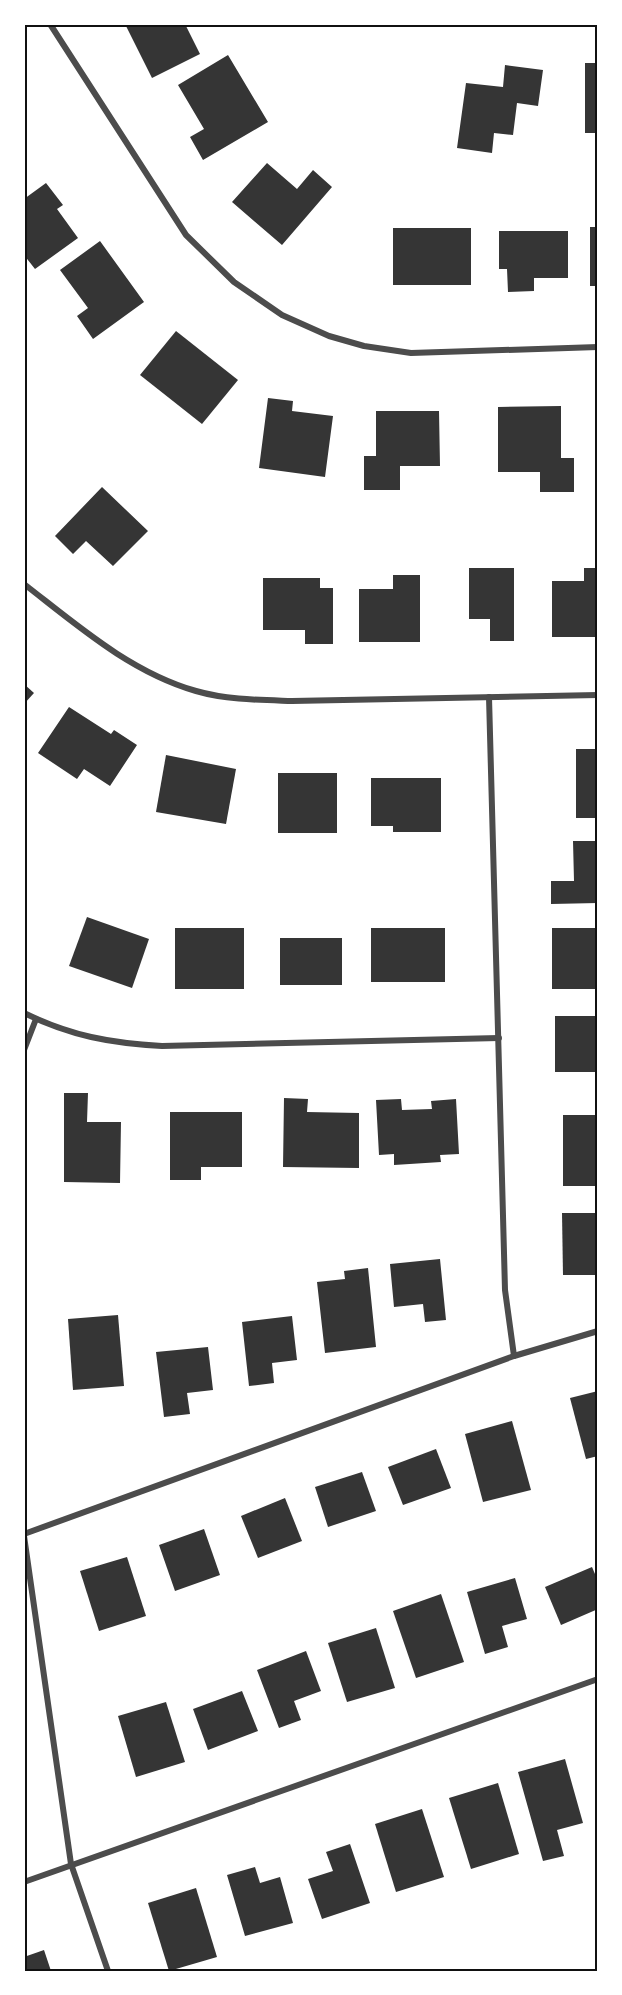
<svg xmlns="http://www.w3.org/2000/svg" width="622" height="1995" viewBox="0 0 622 1995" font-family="'Golos Text',sans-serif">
	<rect width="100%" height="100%" fill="#fff"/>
	<!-- building -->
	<g fill="#353535">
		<path d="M125,24H185L200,54L152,78Z"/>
		<path d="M228,55L268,122L203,160L190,137L204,129L178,85Z"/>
		<rect x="585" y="63" width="13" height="70"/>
		<path d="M505,65L543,70L538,106L517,103L513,135L494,133L492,153L457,148L466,83L503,87Z"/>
		<path d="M267,163L297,189L313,170L332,187L282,245L232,202Z"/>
		<path d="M46,183L63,205L57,209L78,238L35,269L24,255V199Z"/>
		<rect x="590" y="227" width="8" height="59"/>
		<rect x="393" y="228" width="78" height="57"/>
		<path d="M499,231H568V278H534V291L508,292L507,269H499Z"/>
		<path d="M100,241L144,302L93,339L77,316L88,308L60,270Z"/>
		<path d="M176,331L238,380L202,424L140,375Z"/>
		<path d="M268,398L293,401L292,411L333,416L325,477L259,468Z"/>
		<path d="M561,406V458H574V492H540V472H498V407Z"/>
		<path d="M376,411H439L440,466H400V490H364V456H376Z"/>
		<path d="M102,487L148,531L113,566L86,541L73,554L55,536Z"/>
		<path d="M469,568H514V641H490V619H469Z"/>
		<path d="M584,568H598V637H552V581H584Z"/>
		<path d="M393,575H420V642H359V589H393Z"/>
		<path d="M263,578H320V588H333V644H305V630H263Z"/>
		<path d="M24,684L34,693L24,704Z"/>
		<path d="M69,707L111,734L114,730L137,745L110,786L84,769L77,779L38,753Z"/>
		<rect x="576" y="749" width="22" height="69"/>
		<path d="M166,755L236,769L226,824L156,812Z"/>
		<rect x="278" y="773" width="59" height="60"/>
		<path d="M371,778H441V832H393V826H371Z"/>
		<path d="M573,841H598V903L551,904V881H574Z"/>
		<path d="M87,917L149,939L132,988L69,966Z"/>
		<rect x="175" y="928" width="69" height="61"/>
		<rect x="371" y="928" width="74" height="54"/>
		<rect x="552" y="928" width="46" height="61"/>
		<rect x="280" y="938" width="62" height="47"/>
		<rect x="555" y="1016" width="43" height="56"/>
		<path d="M64,1093H88L87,1122H121L120,1183L64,1182Z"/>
		<path d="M284,1098L308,1099L307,1112L359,1113V1168L283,1167Z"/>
		<path d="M401,1099L402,1110L432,1109L431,1101L456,1099L459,1154L440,1155L441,1162L394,1165V1154L379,1155L376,1100Z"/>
		<path d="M170,1112H242V1167H201V1180H170Z"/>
		<rect x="563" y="1115" width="35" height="71"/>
		<path d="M562,1213H598V1275H563Z"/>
		<path d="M440,1259L446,1320L425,1322L423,1304L394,1307L390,1264Z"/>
		<path d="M368,1268L376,1347L325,1353L317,1282L345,1279L344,1271Z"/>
		<path d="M118,1315L124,1386L73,1390L68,1319Z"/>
		<path d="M292,1316L297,1360L272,1363L274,1383L249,1386L242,1322Z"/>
		<path d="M208,1347L213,1390L187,1393L190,1414L164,1417L156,1352Z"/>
		<path d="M598,1391V1456L586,1459L570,1398Z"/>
		<path d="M512,1421L531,1490L483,1502L465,1434Z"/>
		<path d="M436,1449L451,1488L403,1505L388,1467Z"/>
		<path d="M362,1472L376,1511L328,1527L315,1487Z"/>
		<path d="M285,1498L302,1541L258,1558L241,1516Z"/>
		<path d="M204,1529L220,1575L175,1591L159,1545Z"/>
		<path d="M127,1557L146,1616L99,1631L80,1571Z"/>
		<path d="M592,1567L598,1581V1609L561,1625L545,1587Z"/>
		<path d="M515,1578L527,1619L502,1626L508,1647L485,1654L467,1592Z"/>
		<path d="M441,1594L464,1662L416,1678L393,1611Z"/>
		<path d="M376,1628L395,1688L347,1702L328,1643Z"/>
		<path d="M306,1651L321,1691L294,1701L301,1720L279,1728L257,1670Z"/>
		<path d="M242,1691L258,1731L208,1750L193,1709Z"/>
		<path d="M166,1702L185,1762L136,1777L118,1716Z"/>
		<path d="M565,1759L583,1823L557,1830L564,1856L543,1861L518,1772Z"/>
		<path d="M498,1783L519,1854L471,1869L449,1798Z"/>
		<path d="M422,1809L444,1877L396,1892L375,1824Z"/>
		<path d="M350,1844L370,1903L322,1919L308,1879L333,1871L326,1852Z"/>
		<path d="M255,1867L260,1883L280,1877L293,1923L245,1936L227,1875Z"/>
		<path d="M196,1888L217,1957L169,1971L148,1903Z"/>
		<path d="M44,1950L51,1971H24V1957Z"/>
	</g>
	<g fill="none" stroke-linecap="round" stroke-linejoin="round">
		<!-- minor -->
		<g stroke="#4c4c4c" stroke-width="6">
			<path d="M50,24L186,235L234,282L282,315L329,336L364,346L411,353L598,347"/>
			<path d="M24,584C77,625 130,672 196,691C227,700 261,700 292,701L598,695"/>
			<path d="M489,697L505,1290L514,1356"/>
			<path d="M24,1013C71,1036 110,1043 162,1046L499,1038"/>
			<path d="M24,1050L36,1019"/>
			<path d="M24,1534L514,1356L598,1331"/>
			<path d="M24,1536L71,1864L108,1971"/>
			<path d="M24,1882L598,1679"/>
		</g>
	</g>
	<!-- border -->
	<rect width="622" height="1995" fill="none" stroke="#ffffff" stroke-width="51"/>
	<rect x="26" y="26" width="570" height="1944" fill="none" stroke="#111" stroke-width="2"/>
</svg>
